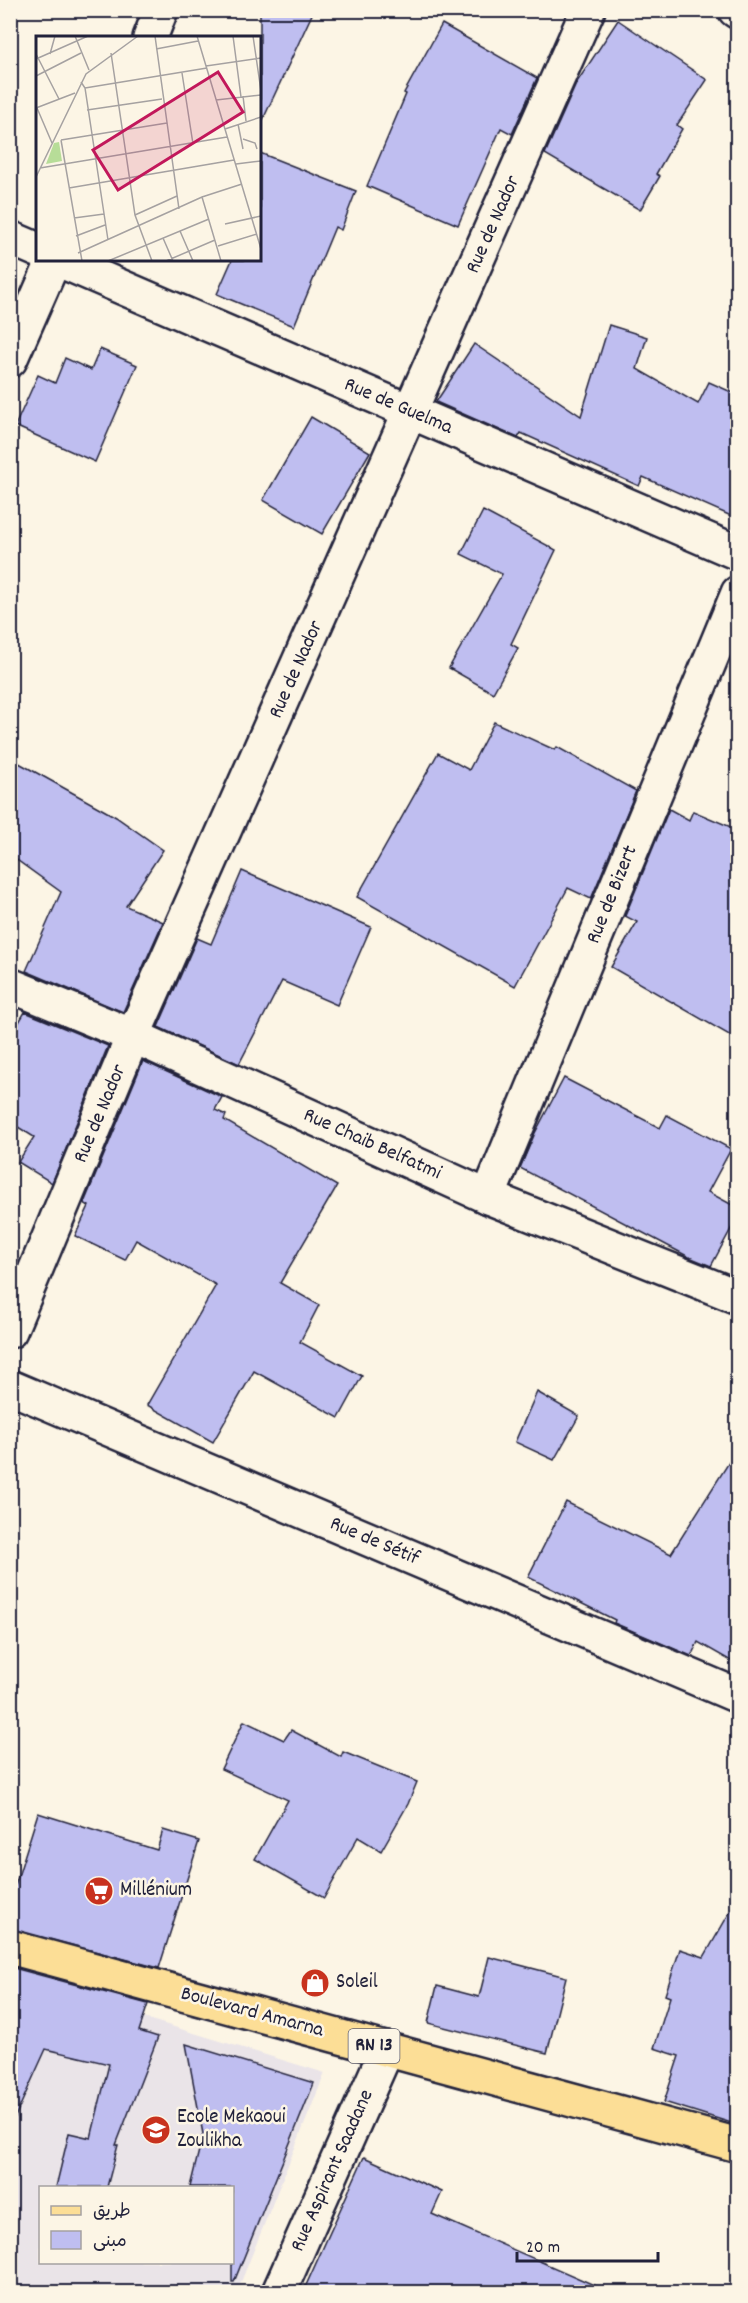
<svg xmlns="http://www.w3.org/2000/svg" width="748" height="2303" viewBox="0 0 748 2303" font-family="Dekko,'Playpen Sans Arabic',sans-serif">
	<rect width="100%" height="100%" fill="#fcf5e5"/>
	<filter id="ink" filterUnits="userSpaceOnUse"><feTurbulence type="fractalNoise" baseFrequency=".0167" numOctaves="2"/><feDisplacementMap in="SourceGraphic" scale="12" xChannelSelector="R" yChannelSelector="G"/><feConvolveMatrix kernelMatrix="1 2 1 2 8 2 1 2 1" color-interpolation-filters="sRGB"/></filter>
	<g filter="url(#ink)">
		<!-- built -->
		<path fill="#eae4e8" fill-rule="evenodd" d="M10,1977L325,2073L237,2292H11ZM40,2188H232V2262H40Z"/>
		<!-- building -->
		<g fill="#bfbef0" stroke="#22223b" stroke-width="1.5">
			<path d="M260,10H314L260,126Z"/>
			<path d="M618,20L707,80L677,125L682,129L656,174L660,176L640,210L545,154L577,82Z"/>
			<path d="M442,24L537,78L512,134L501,128L458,225L367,186L406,94L404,93Z"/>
			<path d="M260,153L356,191L341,230L335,227L294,326L217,294L232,260H260Z"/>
			<path d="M609,325L647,337L637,369L698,404L709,382L738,395V519L643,477L639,486L521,433L518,438L436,402L474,344L581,416Z"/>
			<path d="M100,349L137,365L95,462L15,426L38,375L55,383L65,358L91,370Z"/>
			<path d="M311,417L370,452L322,534L263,500Z"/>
			<path d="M483,511L556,550L511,644L518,648L493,693L449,668L502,574L461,554Z"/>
			<path d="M494,722L555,750L557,747L636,791L591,899L568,888L515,986L357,897L438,753L469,770Z"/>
			<path d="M10,758L116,817L163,850L126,906L163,922L123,1012L26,971L61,892L10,855Z"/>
			<path d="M669,809L689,820L693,811L738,830V1040L611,967L637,922L625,916Z"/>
			<path d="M242,871L371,927L337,1005L282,981L239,1064L158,1027L197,938L211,944Z"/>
			<path d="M25,1012L108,1046L52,1183L18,1162L34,1137L10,1122V1037Z"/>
			<path d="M143,1061L222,1097L215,1110L226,1115L224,1120L337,1186L280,1283L319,1305L300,1342L362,1376L339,1418L254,1371L213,1442L147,1405L216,1285L136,1240L125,1260L75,1236L89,1206L84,1203Z"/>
			<path d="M564,1078L660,1128L667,1115L731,1149L708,1192L738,1208V1216L711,1266L689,1257L520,1168L535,1133Z"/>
			<path d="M537,1392L579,1416L554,1460L515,1442Z"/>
			<path d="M738,1448V1665L698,1642L691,1656L614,1623L615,1620L528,1577L566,1502L671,1554Z"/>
			<path d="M244,1721L284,1740L291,1730L341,1757L343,1752L417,1782L408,1804L381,1851L358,1837L324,1898L255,1859L288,1800L221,1769Z"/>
			<path d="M38,1813L157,1850L163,1830L199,1841L159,1968L10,1929V1902Z"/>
			<path d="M738,1898V2125L664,2102L679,2056L654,2048L670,1997L665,1995L680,1949L704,1957Z"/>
			<path d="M489,1957L566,1977L547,2053L428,2023L437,1986L479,1997Z"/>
			<path d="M10,1967L148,2004L139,2031L158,2037L116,2145H118L107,2187H56L69,2133L91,2138L109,2064L46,2049L10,2128Z"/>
			<path d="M186,2044L314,2083L234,2282H232V2187H190L203,2134Z"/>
			<path d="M364,2157L442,2192L432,2214L610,2292H303Z"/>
		</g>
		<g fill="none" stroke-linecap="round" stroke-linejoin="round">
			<!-- street casing -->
			<g stroke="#22223b" stroke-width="38">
				<g id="street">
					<path d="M735,10L738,12"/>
					<path d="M150,38L161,10"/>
					<path d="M10,238L38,250"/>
					<path d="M59,260L738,553"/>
					<path d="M10,360L54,260"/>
					<path d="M10,985L133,1036L488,1197L738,1297"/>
					<path d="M488,1197L738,593"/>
					<path d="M10,1331L133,1036L588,10"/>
					<path d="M10,1387L738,1696"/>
					<path d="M279,2292L387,2049"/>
				</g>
			</g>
			<!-- primary casing -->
			<g stroke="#22223b" stroke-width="38">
				<path id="primary" d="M10,1947L738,2145"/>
			</g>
			<!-- street -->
			<use href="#street" stroke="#fcf5e5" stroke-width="33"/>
			<!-- primary -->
			<use href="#primary" stroke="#fcde96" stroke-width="33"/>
		</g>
	</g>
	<!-- icons -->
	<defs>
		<g id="supermarket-disc" transform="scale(1.5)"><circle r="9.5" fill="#c8321e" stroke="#fcf5e5"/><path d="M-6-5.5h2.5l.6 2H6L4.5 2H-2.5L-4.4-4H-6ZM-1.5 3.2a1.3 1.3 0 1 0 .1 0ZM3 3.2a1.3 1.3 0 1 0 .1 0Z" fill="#fff"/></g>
		<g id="shop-disc" transform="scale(1.5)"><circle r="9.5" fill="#c8321e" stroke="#fcf5e5"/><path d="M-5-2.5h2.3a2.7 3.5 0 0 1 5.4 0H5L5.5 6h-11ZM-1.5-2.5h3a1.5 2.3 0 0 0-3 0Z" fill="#fff"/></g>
		<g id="school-disc" transform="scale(1.5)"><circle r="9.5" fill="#c8321e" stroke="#fcf5e5"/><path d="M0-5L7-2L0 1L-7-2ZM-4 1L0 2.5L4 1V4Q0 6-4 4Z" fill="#fff"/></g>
	</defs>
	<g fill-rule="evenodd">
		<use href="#supermarket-disc" x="99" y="1891"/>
		<use href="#shop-disc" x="315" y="1983"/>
		<use href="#school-disc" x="156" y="2130"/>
	</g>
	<g text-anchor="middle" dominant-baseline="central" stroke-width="5" stroke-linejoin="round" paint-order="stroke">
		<!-- shield labels -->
		<rect fill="#fcf5e5" stroke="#63616e" stroke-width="1.5" x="348.5" y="2029" width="51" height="34" rx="4.5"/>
		<g font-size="20" font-weight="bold" fill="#22223b">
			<text x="374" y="2046">RN 13</text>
		</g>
		<!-- street labels -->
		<g font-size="21" fill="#22223b" stroke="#fcf5e5">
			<text transform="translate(494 225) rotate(-66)">Rue de Nador</text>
			<text transform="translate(398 407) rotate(23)">Rue de Guelma</text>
			<text transform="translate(297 670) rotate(-66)">Rue de Nador</text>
			<text transform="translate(613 895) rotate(-68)">Rue de Bizert</text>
			<text transform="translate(101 1114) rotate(-67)">Rue de Nador</text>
			<text transform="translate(372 1145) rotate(24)">Rue Chaib Belfatmi</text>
			<text transform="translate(374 1542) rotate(23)">Rue de Sétif</text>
			<text transform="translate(252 2013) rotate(15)">Boulevard Amarna</text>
			<text transform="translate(333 2171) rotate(-66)">Rue Aspirant Saadane</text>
		</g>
		<!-- poi labels -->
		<g font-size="21" fill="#22223b" stroke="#fcf5e5" text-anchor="start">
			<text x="120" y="1891">Millénium</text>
			<text x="336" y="1983">Soleil</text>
			<text x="177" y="2118">Ecole Mekaoui<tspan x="177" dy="24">Zoulikha</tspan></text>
		</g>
	</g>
	<!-- overview -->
	<g transform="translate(36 36)">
		<rect width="225" height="225" fill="#fcf5e5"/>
		<path d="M23,106L26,125L10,128L18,107Z" fill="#b7dd98"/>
		<path fill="none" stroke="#a5a1a1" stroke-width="1.5" d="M39,0L53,34M119,0L143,173M161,0L225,213M197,0L205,61M217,0L225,55M120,13L162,5M75,17L99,179L116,225M0,18L23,63M14,18L19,0M0,23L52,0M170,30L225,22M146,37L157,108M0,40L45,17M45,46L49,52L72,204M49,52L171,32M207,60L210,85M180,64L225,59M0,72L39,57M1,72L16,107M51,74L126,63M202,88L207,113M189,93L225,81M207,103L219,107L221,113M25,104L46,225M25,104L131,87M200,128L225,125M4,132L191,101M0,141L50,38L102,0M33,152L198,124M166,161L185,225M99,179L141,160M38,182L68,178M189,188L225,180M144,195L157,225M40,200L69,189M127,202L137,225M182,210L221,198M42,217L166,161L206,148M72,225L173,183M130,225L179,204"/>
		<path fill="#c2185b" fill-opacity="0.15" stroke="#c2185b" stroke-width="3" d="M182,36L207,76L82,154L57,114Z"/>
		<rect width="225" height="225" fill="none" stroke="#22223b" stroke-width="3"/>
	</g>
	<!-- margin -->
	<rect width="748" height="2303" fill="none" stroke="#fcf5e5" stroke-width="36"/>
	<rect x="18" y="18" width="712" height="2267" fill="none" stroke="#22223b" stroke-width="2" filter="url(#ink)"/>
	<!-- legend -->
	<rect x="39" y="2186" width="195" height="78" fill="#fcf5e5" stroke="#a5a1a1" stroke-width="1.5"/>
	<rect x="51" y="2206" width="30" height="9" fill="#fcde96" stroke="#a5a1a1" stroke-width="1.5"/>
	<text x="93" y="2216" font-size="18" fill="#22223b">طريق</text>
	<rect x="51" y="2231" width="30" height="18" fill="#bfbef0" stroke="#a5a1a1" stroke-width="1.5"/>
	<text x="93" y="2246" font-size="18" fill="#22223b">مبنى</text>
	<!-- scale -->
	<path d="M517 2252v9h141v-9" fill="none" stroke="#22223b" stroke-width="3"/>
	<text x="526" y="2252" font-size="18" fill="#22223b" stroke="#fcf5e5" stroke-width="4.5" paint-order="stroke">20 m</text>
</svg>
